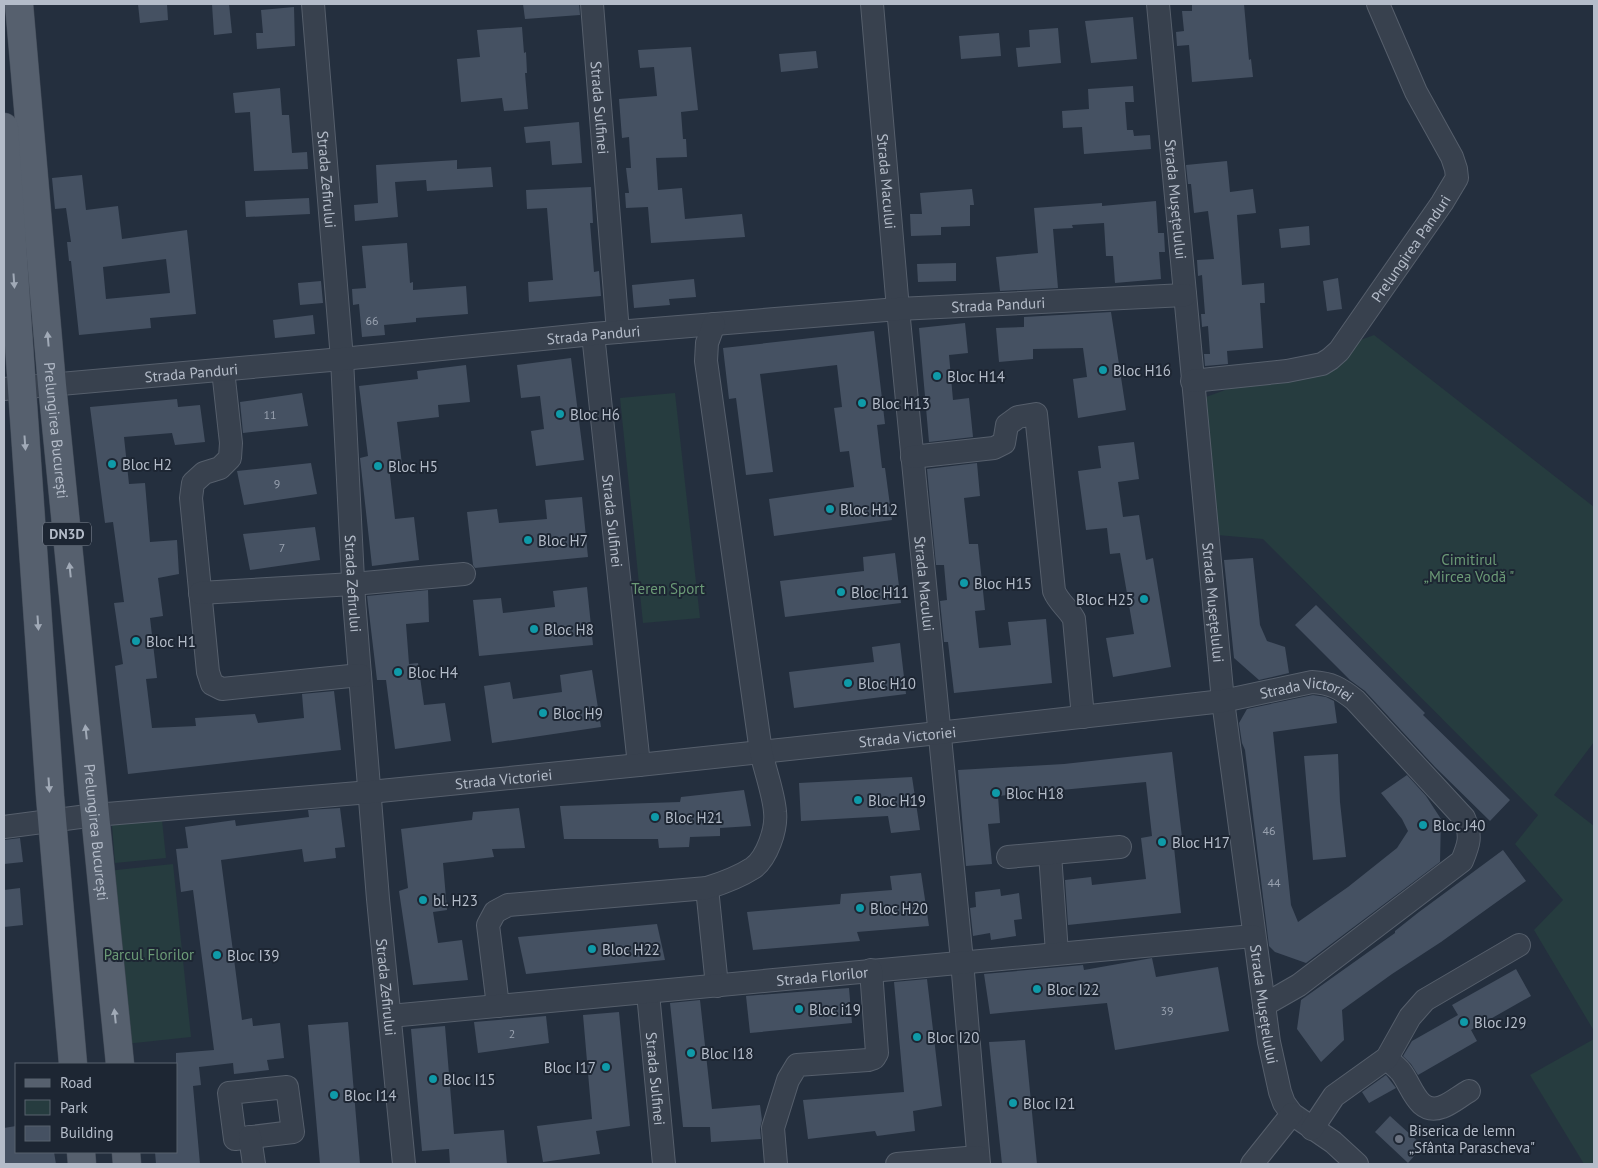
<svg xmlns="http://www.w3.org/2000/svg" width="1598" height="1168" viewBox="0 0 1598 1168" font-family="'PT Sans',sans-serif">
	<rect width="100%" height="100%" fill="#242f3e"/>
	<!-- green -->
	<g fill="#263c3f">
		<path d="M1374,335L1594,507V742L1554,795L1594,826V1031L1534,930L1563,900L1515,844L1538,815L1263,539L1217,535L1206,397Z"/>
		<path d="M675,393L700,618L643,623L620,398Z"/>
		<path d="M162,820L166,858L115,863L112,825Z"/>
		<path d="M173,864L191,1037L125,1044L107,871Z"/>
		<path d="M1594,1039V1164H1584L1530,1075Z"/>
	</g>
	<!-- building -->
	<g fill="#455162" fill-rule="evenodd">
		<path d="M138,4H167L168,20L140,23Z"/>
		<path d="M212,4H229L232,33L214,35Z"/>
		<path d="M523,4H579L580,15L525,19Z"/>
		<path d="M1192,4H1244L1249,60L1251,59L1253,77L1192,82L1189,45L1177,46L1176,32L1184,31L1182,11H1192Z"/>
		<path d="M294,7L295,46L257,49L256,33H263L261,10Z"/>
		<path d="M1133,17L1137,59L1091,63L1085,21Z"/>
		<path d="M522,27L524,53L526,52L527,73H525L528,109L504,111L502,98L461,102L457,59L480,57L477,30Z"/>
		<path d="M1058,28L1061,63L1018,67L1016,48L1030,47L1029,30Z"/>
		<path d="M999,33L1001,56L961,59L959,36Z"/>
		<path d="M691,47L698,110L681,112L683,139H686L687,157L656,158L658,190L682,188L685,219L742,214L745,237L651,243L648,207L626,208L625,193H629L626,168H631L629,137L622,138L619,99L657,96L654,67L640,68L638,50Z"/>
		<path d="M816,51L818,68L781,72L779,54Z"/>
		<path d="M1133,86L1134,102H1125L1127,130H1133L1134,136L1150,135L1151,149L1084,154L1082,127L1063,128L1062,111L1089,109L1088,89Z"/>
		<path d="M280,88L282,115H289L292,153L307,152L308,169L254,171L250,112L235,113L233,93Z"/>
		<path d="M579,122L582,163L552,165L550,141L526,143L524,127Z"/>
		<path d="M457,160V169L491,167L493,187L427,191L426,180L395,182L398,217L355,221L354,205L378,203L376,165Z"/>
		<path d="M1227,161L1230,192L1253,189L1256,213L1237,215L1242,285L1264,283L1265,303H1260L1263,348L1227,351L1228,364L1205,366L1204,354H1210L1208,326L1202,327L1201,314H1205L1202,275L1198,276L1197,260L1214,259L1208,211L1194,213L1191,184H1188L1186,165Z"/>
		<path d="M82,175L86,210L118,206L122,239L187,230L196,314L150,318L151,328L79,335L71,261H69L67,242H71L66,208L55,209L52,178ZM166,259L170,293L106,299L103,267Z"/>
		<path d="M591,187L593,223H590L594,272L599,271L601,296L529,302L528,282L553,280L547,208L527,209L526,190Z"/>
		<path d="M972,189L974,205H970V226L941,227V235L911,236L910,214H922L920,193Z"/>
		<path d="M309,198L310,214L246,217L245,201Z"/>
		<path d="M1156,201L1158,233H1164L1165,252H1159L1161,279L1115,283L1113,256H1106L1104,223L1072,225L1073,228L1053,229L1058,288L1000,291L996,257L1038,253L1034,208L1102,203V206Z"/>
		<path d="M1309,226L1310,245L1281,248L1279,229Z"/>
		<path d="M407,243L410,283L413,282V290L466,286L468,314L416,318V322L384,325L385,335L362,337L359,304L353,305L352,289L366,288L362,246Z"/>
		<path d="M956,263V281L918,282L917,264Z"/>
		<path d="M1338,278L1342,309L1327,311L1323,281Z"/>
		<path d="M694,279L696,297L669,299L670,305L634,308L632,285Z"/>
		<path d="M321,281L323,303L300,305L298,283Z"/>
		<path d="M1111,312L1126,410L1078,418L1073,379L1087,377L1083,348L1033,349V359L999,362L996,328L1024,327V317Z"/>
		<path d="M313,315L315,334L275,338L273,320Z"/>
		<path d="M965,323L968,353L949,355L953,400L969,398L973,437L929,442L919,328Z"/>
		<path d="M874,331L885,424L877,425L882,468H885L892,520L774,536L769,499L854,487L849,451L840,452L834,408L842,407L837,365L760,374L773,472L746,475L736,398L729,399L723,348Z"/>
		<path d="M571,358L584,460L536,466L531,431L544,429L540,396L521,398L517,365Z"/>
		<path d="M466,365L470,402L438,405L439,417L397,422L402,465L389,466L395,519L414,517L419,560L372,566L360,458L368,456L359,386L418,379L417,371Z"/>
		<path d="M302,393L308,426L243,433L240,402Z"/>
		<path d="M177,399L178,407L200,405L205,442L175,445L172,433L124,437L129,484L145,483L150,542L177,540L179,574L158,578L163,616L150,618L157,678L146,679L152,728L196,726L195,718L255,714L258,723L304,718L302,694L334,691L341,750L128,774L115,666L123,664L114,603L124,602L113,522L105,523L90,407Z"/>
		<path d="M1134,442L1139,479L1118,482L1123,517L1139,515L1146,560L1153,558L1171,667L1113,677L1106,638L1134,634L1120,553L1110,554L1107,528L1086,530L1078,471L1101,468L1098,446Z"/>
		<path d="M311,463L317,494L244,505L237,471Z"/>
		<path d="M977,463L980,496L964,498L969,544H978L985,610L975,611L979,648L1011,645L1008,622L1046,619L1052,683L954,693L948,642H944L940,601L947,600L944,565H936L927,469Z"/>
		<path d="M582,497L588,557L475,568L473,565L467,512L497,509L499,523L547,519L545,500Z"/>
		<path d="M315,527L320,560L250,570L243,534Z"/>
		<path d="M895,553L901,603L785,617L780,581L864,571L863,557Z"/>
		<path d="M1253,558L1260,625L1267,641L1285,647L1289,673L1259,680L1234,658L1224,560Z"/>
		<path d="M587,587L593,645L479,656L473,600L501,598L503,613L555,607L553,591Z"/>
		<path d="M428,590L429,622L406,624L409,664L418,663L424,705L445,703L451,741L395,749L386,680H377L367,596Z"/>
		<path d="M1316,605L1425,713L1423,715L1510,800L1490,821L1435,767L1365,691L1350,680L1295,625Z"/>
		<path d="M900,643L906,694L794,708L789,672L874,662L872,647Z"/>
		<path d="M592,670L601,727L492,743L484,686L510,682L513,699L562,692L560,675Z"/>
		<path d="M1313,695L1326,697L1334,701L1337,723L1273,732L1291,905L1298,922L1348,887L1397,848L1408,831L1402,819L1381,793L1407,775L1426,796L1441,819L1440,862L1306,963L1275,952L1269,946L1245,750L1242,743L1239,723L1247,709Z"/>
		<path d="M1172,752L1183,846L1174,847L1181,913L1068,925L1065,880L1091,877L1092,885L1146,879L1141,838L1152,836L1146,782L998,796L1000,823L988,824L992,864L966,866L958,770L1064,764Z"/>
		<path d="M1338,754L1340,802L1346,857L1313,860L1304,756Z"/>
		<path d="M912,777L920,830L891,833L888,816L801,821L799,783Z"/>
		<path d="M744,790L751,826L720,828V836L690,837L689,847L659,848L658,839H564L560,806L680,802L681,797Z"/>
		<path d="M340,808L345,847L335,848L336,858L304,862L302,849L221,860L242,1020L252,1018L253,1026L280,1023L284,1058L267,1060L269,1070L234,1074L233,1063L199,1067L201,1085L193,1086L200,1164H156L155,1152H176V1053L214,1050L193,890L181,892L176,849L188,848L185,827L235,820L236,826L309,817L308,810Z"/>
		<path d="M519,808L525,848L492,849L494,857L443,863L447,910L433,912L438,943L462,940L468,980L413,985L399,891L408,888L401,829L472,820L473,812Z"/>
		<path d="M20,838L23,862L4,864V840Z"/>
		<path d="M1503,850L1526,881L1441,942L1392,974L1342,1010L1344,1040L1321,1062L1297,1029L1301,1000L1395,933V931L1419,912Z"/>
		<path d="M921,873L929,926L857,932L860,941L753,950L747,912L840,904L841,894L892,890L890,876Z"/>
		<path d="M20,888L23,925L4,927V890Z"/>
		<path d="M1000,889L1001,896L1019,893L1022,919L1014,920L1016,936L991,940L990,933L973,936L970,908L976,907L975,892Z"/>
		<path d="M657,924L665,960L526,974L518,937Z"/>
		<path d="M1152,958L1156,977L1218,967L1229,1031L1115,1050L1107,1003L990,1014L984,974L1083,965L1084,970Z"/>
		<path d="M1516,969L1531,996L1471,1030L1477,1041L1418,1075L1411,1064L1403,1056L1412,1041L1458,1015L1452,1005Z"/>
		<path d="M927,979L942,1106L913,1111L915,1131L877,1136L875,1131L808,1139L803,1100L904,1092L894,982Z"/>
		<path d="M849,988L852,1023L750,1033L746,996Z"/>
		<path d="M700,1000L712,1109L760,1105L762,1120L760,1129L761,1139L711,1142L710,1127H683L670,1003Z"/>
		<path d="M619,1012L630,1126L596,1131L600,1154L543,1162L537,1126L592,1119L583,1015Z"/>
		<path d="M546,1016L549,1043L478,1053L474,1022Z"/>
		<path d="M348,1022L360,1164H320L308,1025Z"/>
		<path d="M445,1026L454,1134L504,1130L507,1164H450L449,1149L422,1151L411,1029Z"/>
		<path d="M1025,1040L1037,1164H1002L989,1042Z"/>
		<path d="M1386,1075L1396,1088L1369,1103L1362,1092Z"/>
		<path d="M1390,1116L1423,1146L1408,1163L1375,1132Z"/>
		<path d="M16,1126V1152H54L56,1164H4V1128Z"/>
	</g>
	<g fill="none" stroke-linecap="round" stroke-linejoin="round">
		<!-- minor casing -->
		<g stroke="#565f6c" stroke-width="24">
			<g id="minor">
				<path id="s1" d="M313,4L342,359L354,600L378,899L404,1164"/>
				<path id="s2" d="M592,4L618,332"/>
				<path id="s3" d="M872,4L898,309L962,961L979,1164"/>
				<path id="s4" d="M1158,4L1223,701L1269,1042L1280,1092L1284,1103L1292,1114L1333,1142L1357,1164"/>
				<path id="s5" d="M593,334L639,765"/>
				<path d="M223,370L231,443L230,458L220,468L204,473L193,483L191,498L208,672L212,684L222,689L360,675"/>
				<path id="s6" d="M1192,381L1287,371L1322,364L1330,359L1339,351L1355,328L1442,203L1457,178L1456,169L1452,157L1416,92L1378,4"/>
				<path id="s7" d="M4,389L342,359L593,334L898,309L1185,295"/>
				<path d="M912,457L994,448L1004,443L1007,425L1018,417L1036,414L1054,591C1059,603 1068,608 1074,619L1083,717"/>
				<path d="M200,593L353,584L464,574"/>
				<path id="s8" d="M4,827L95,815L370,792L639,765L938,733L1223,701L1312,682C1331,683 1340,688 1355,700L1464,818C1472,836 1469,844 1462,861L1299,985L1264,1005"/>
				<path d="M1050,854L1057,953"/>
				<path d="M1008,857L1120,847"/>
				<path d="M707,888L717,986"/>
				<path id="s9" d="M648,993L664,1164"/>
				<path d="M498,1006L488,925L495,912L508,905L707,888C723,883 739,877 753,868C767,858 777,829 775,812C774,795 765,770 761,752L706,361L707,343L714,324"/>
				<path id="s10" d="M390,1016C678,990 965,961 1253,936"/>
				<path d="M1387,1058C1391,1063 1397,1067 1401,1072C1412,1086 1418,1116 1442,1107C1451,1104 1460,1096 1469,1091"/>
				<path d="M287,1087L293,1132L235,1139L229,1093Z"/>
				<path d="M1312,1129L1334,1096L1387,1058L1410,1017L1425,1000L1519,945"/>
				<path d="M250,1137L254,1164"/>
				<path d="M776,1164L773,1128L788,1080L797,1065L868,1060L874,1058L877,1053L871,970"/>
				<path d="M897,1164L978,1157"/>
				<path d="M1252,1164L1292,1114"/>
			</g>
		</g>
		<!-- major casing -->
		<g stroke="#414a57" stroke-width="29">
			<g id="major">
				<path id="s11" d="M19,4L52,385L120,1064"/>
				<path d="M4,127L50,796L73,1064"/>
				<path d="M81,1152L82,1164"/>
				<path d="M126,1152L127,1164"/>
			</g>
		</g>
		<!-- minor -->
		<use href="#minor" stroke="#38414e" stroke-width="22"/>
		<!-- major -->
		<use href="#major" stroke="#56606e" stroke-width="28"/>
	</g>
	<!-- one-way arrows -->
	<defs><path id="oneway-solid" d="M-6-.8H1V-3.2L6.5 0L1 3.2V.8H-6Z" transform="scale(1.25)"/></defs>
	<g fill="#a1aab7">
		<use href="#oneway-solid" transform="translate(14 281) rotate(86)"/>
		<use href="#oneway-solid" transform="translate(48 339) rotate(-95)"/>
		<use href="#oneway-solid" transform="translate(25 443) rotate(86)"/>
		<use href="#oneway-solid" transform="translate(70 570) rotate(-96)"/>
		<use href="#oneway-solid" transform="translate(38 623) rotate(86)"/>
		<use href="#oneway-solid" transform="translate(86 732) rotate(-96)"/>
		<use href="#oneway-solid" transform="translate(49 785) rotate(86)"/>
		<use href="#oneway-solid" transform="translate(115 1016) rotate(-96)"/>
	</g>
	<!-- markers -->
	<g fill="#0f9aa8" stroke="#1d2633" stroke-width="2">
		<circle cx="1103" cy="370" r="5"/>
		<circle cx="937" cy="376" r="5"/>
		<circle cx="862" cy="403" r="5"/>
		<circle cx="560" cy="414" r="5"/>
		<circle cx="112" cy="464" r="5"/>
		<circle cx="378" cy="466" r="5"/>
		<circle cx="830" cy="509" r="5"/>
		<circle cx="528" cy="540" r="5"/>
		<circle cx="964" cy="583" r="5"/>
		<circle cx="841" cy="592" r="5"/>
		<circle cx="1144" cy="599" r="5"/>
		<circle cx="534" cy="629" r="5"/>
		<circle cx="136" cy="641" r="5"/>
		<circle cx="398" cy="672" r="5"/>
		<circle cx="848" cy="683" r="5"/>
		<circle cx="543" cy="713" r="5"/>
		<circle cx="996" cy="793" r="5"/>
		<circle cx="858" cy="800" r="5"/>
		<circle cx="655" cy="817" r="5"/>
		<circle cx="1423" cy="825" r="5"/>
		<circle cx="1162" cy="842" r="5"/>
		<circle cx="423" cy="900" r="5"/>
		<circle cx="860" cy="908" r="5"/>
		<circle cx="592" cy="949" r="5"/>
		<circle cx="217" cy="955" r="5"/>
		<circle cx="1037" cy="989" r="5"/>
		<circle cx="799" cy="1009" r="5"/>
		<circle cx="1464" cy="1022" r="5"/>
		<circle cx="917" cy="1037" r="5"/>
		<circle cx="691" cy="1053" r="5"/>
		<circle cx="606" cy="1067" r="5"/>
		<circle cx="433" cy="1079" r="5"/>
		<circle cx="334" cy="1095" r="5"/>
		<circle cx="1013" cy="1103" r="5"/>
	</g>
	<circle fill="#6b7280" stroke="#1d2633" stroke-width="2" cx="1399" cy="1139" r="5"/>
	<g text-anchor="middle" dominant-baseline="central" stroke-width="4" stroke-linejoin="round" paint-order="stroke">
		<!-- number labels -->
		<g font-size="12" fill="#98a1af">
			<text x="372" y="320">66</text>
			<text x="270" y="414">11</text>
			<text x="277" y="483">9</text>
			<text x="282" y="547">7</text>
			<text x="1269" y="830">46</text>
			<text x="1274" y="882">44</text>
			<text x="1167" y="1010">39</text>
			<text x="512" y="1033">2</text>
		</g>
		<!-- shield labels -->
		<rect fill="#1d2633" stroke="#878f9c" stroke-width="1" x="43" y="522.5" width="48" height="23" rx="4"/>
		<g font-size="14" font-weight="bold" fill="#b4bcc9">
			<text x="67" y="534">DN3D</text>
		</g>
		<!-- street labels -->
		<g font-size="15" fill="#b4bcc9" stroke="#1d2633">
			<text stroke="none"><textPath href="#s2" startOffset="104">Strada Sulfinei</textPath></text>
			<text stroke="none"><textPath href="#s1" startOffset="176">Strada Zefirului</textPath></text>
			<text stroke="none"><textPath href="#s3" startOffset="178">Strada Macului</textPath></text>
			<text stroke="none"><textPath href="#s4" startOffset="196">Strada Mușețelului</textPath></text>
			<text stroke="none"><textPath href="#s6" startOffset="278">Prelungirea Panduri</textPath></text>
			<text stroke="none"><textPath href="#s7" startOffset="998">Strada Panduri</textPath></text>
			<text stroke="none"><textPath href="#s7" startOffset="592">Strada Panduri</textPath></text>
			<text stroke="none"><textPath href="#s7" startOffset="188">Strada Panduri</textPath></text>
			<text stroke="none"><textPath href="#s11" startOffset="428">Prelungirea București</textPath></text>
			<text stroke="none"><textPath href="#s5" startOffset="188">Strada Sulfinei</textPath></text>
			<text stroke="none"><textPath href="#s1" startOffset="581">Strada Zefirului</textPath></text>
			<text stroke="none"><textPath href="#s3" startOffset="582">Strada Macului</textPath></text>
			<text stroke="none"><textPath href="#s4" startOffset="601">Strada Mușețelului</textPath></text>
			<text stroke="none"><textPath href="#s8" startOffset="1312">Strada Victoriei</textPath></text>
			<text stroke="none"><textPath href="#s8" startOffset="908">Strada Victoriei</textPath></text>
			<text stroke="none"><textPath href="#s8" startOffset="502">Strada Victoriei</textPath></text>
			<text stroke="none"><textPath href="#s11" startOffset="832">Prelungirea București</textPath></text>
			<text stroke="none"><textPath href="#s10" startOffset="434">Strada Florilor</textPath></text>
			<text stroke="none"><textPath href="#s1" startOffset="986">Strada Zefirului</textPath></text>
			<text stroke="none"><textPath href="#s4" startOffset="1006">Strada Mușețelului</textPath></text>
			<text stroke="none"><textPath href="#s9" startOffset="86">Strada Sulfinei</textPath></text>
		</g>
		<!-- poi labels -->
		<g font-size="15" fill="#b4bcc9" stroke="#1d2633" text-anchor="start">
			<text x="1113" y="370">Bloc H16</text>
			<text x="947" y="376">Bloc H14</text>
			<text x="872" y="403">Bloc H13</text>
			<text x="570" y="414">Bloc H6</text>
			<text x="122" y="464">Bloc H2</text>
			<text x="388" y="466">Bloc H5</text>
			<text x="840" y="509">Bloc H12</text>
			<text x="538" y="540">Bloc H7</text>
			<text x="974" y="583">Bloc H15</text>
			<text x="851" y="592">Bloc H11</text>
			<text x="1134" y="599" text-anchor="end">Bloc H25</text>
			<text x="544" y="629">Bloc H8</text>
			<text x="146" y="641">Bloc H1</text>
			<text x="408" y="672">Bloc H4</text>
			<text x="858" y="683">Bloc H10</text>
			<text x="553" y="713">Bloc H9</text>
			<text x="1006" y="793">Bloc H18</text>
			<text x="868" y="800">Bloc H19</text>
			<text x="665" y="817">Bloc H21</text>
			<text x="1433" y="825">Bloc J40</text>
			<text x="1172" y="842">Bloc H17</text>
			<text x="433" y="900">bl. H23</text>
			<text x="870" y="908">Bloc H20</text>
			<text x="602" y="949">Bloc H22</text>
			<text x="227" y="955">Bloc I39</text>
			<text x="1047" y="989">Bloc I22</text>
			<text x="809" y="1009">Bloc i19</text>
			<text x="1474" y="1022">Bloc J29</text>
			<text x="927" y="1037">Bloc I20</text>
			<text x="701" y="1053">Bloc I18</text>
			<text x="596" y="1067" text-anchor="end">Bloc I17</text>
			<text x="443" y="1079">Bloc I15</text>
			<text x="344" y="1095">Bloc I14</text>
			<text x="1023" y="1103">Bloc I21</text>
			<text x="1409" y="1130">Biserica de lemn<tspan x="1409" dy="17">„Sfânta Parascheva"</tspan></text>
		</g>
		<!-- park labels -->
		<g font-size="15" fill="#6b9a76" stroke="#1d2633">
			<text x="1469" y="559">Cimitirul<tspan x="1469" dy="17">„Mircea Vodă "</tspan></text>
			<text x="668" y="588">Teren Sport</text>
			<text x="149" y="954">Parcul Florilor</text>
		</g>
	</g>
	<!-- border -->
	<rect width="1598" height="1168" fill="none" stroke="#b4bcc9" stroke-width="10"/>
	<!-- legend -->
	<rect x="15" y="1063" width="162" height="90" fill="#1d2633" stroke="#59626f"/>
	<rect x="25" y="1079" width="25" height="8" fill="#56606e" stroke="#59626f"/>
	<text x="60" y="1088" font-size="15" fill="#b4bcc9">Road</text>
	<rect x="25" y="1100" width="25" height="15" fill="#263c3f" stroke="#59626f"/>
	<text x="60" y="1113" font-size="15" fill="#b4bcc9">Park</text>
	<rect x="25" y="1126" width="25" height="15" fill="#455162" stroke="#59626f"/>
	<text x="60" y="1138" font-size="15" fill="#b4bcc9">Building</text>
</svg>
